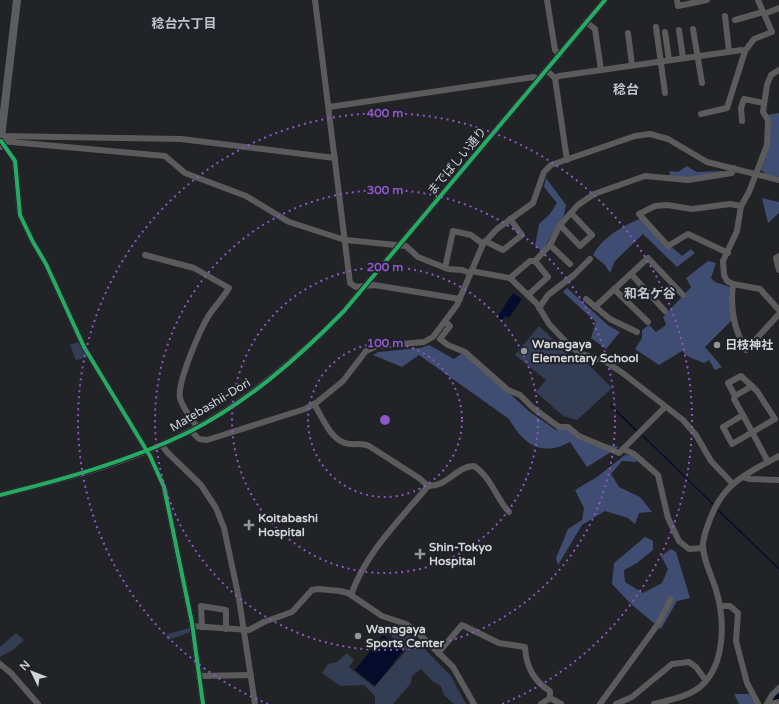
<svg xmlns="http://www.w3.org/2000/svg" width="779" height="704" viewBox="0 0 779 704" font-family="'Varela Round','Noto Sans JP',sans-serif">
	<rect width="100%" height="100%" fill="#212326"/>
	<!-- green -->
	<g fill="#333e55">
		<path d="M539,326L576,361L584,360L612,388L577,420L563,416L536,392L546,380L515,355Z"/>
		<path d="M79,342L88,357L76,360L70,345Z"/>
		<path d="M390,626L413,637L451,676L466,704H454L444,695L441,686L432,681L421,669L412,676L411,683L393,704H375V696L364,685L340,686L322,673L328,664L337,662L347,653L354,660L349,667L374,687L406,651L386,630Z"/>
		<path d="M190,628L191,632L168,640L167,634Z"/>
		<path d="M16,633L24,640L13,650L0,657V647Z"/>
	</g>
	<!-- forest -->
	<g fill="#3e4d71">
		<path d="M779,113V177L766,174L760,169L771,126L767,115Z"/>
		<path d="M687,166L697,172L723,171L722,173L688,178L669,176L670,171L678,172Z"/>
		<path d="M546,178L566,205L564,215L542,251L535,246L539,224L550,214L557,203L544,187Z"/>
		<path d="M762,198L779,202V213L768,223Z"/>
		<path d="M640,219L682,256L691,249L695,253L677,267L643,234L615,261L610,273L605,265L593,255C602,238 622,226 640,219Z"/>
		<path d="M708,261L716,263L711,278L715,282L730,287L729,294L732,320L705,347L722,367L715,370L709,360L704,363L689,357L682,351L659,365L635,349L642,338V330L649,325L656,332L666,325L663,317L691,287L686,278Z"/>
		<path d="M567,288L609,326L620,332L606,349L591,338L596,322L563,292Z"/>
		<path d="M429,345L454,359L464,352L530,412L556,430H571L579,439L619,447L587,467L570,442C541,457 524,445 509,419L419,355L402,367L373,355L378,352L420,348Z"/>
		<path d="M625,455L634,456L637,462L622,461L611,474L619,487L640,497L652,512L639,513L635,524L628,518L605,511L582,525L558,565L556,558L568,529L582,520L584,508L575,490L597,477Z"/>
		<path d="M645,537L653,541V550L637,563L624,570L625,582L643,593L662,583L668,569L661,556L671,549L676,552L690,598L677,601L661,629L631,604L612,584L614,563Z"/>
		<path d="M734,694H749L755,704H739Z"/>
	</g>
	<!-- water -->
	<g fill="#050c2b">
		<path d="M513,293L522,299L509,318L505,316L502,320L497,317Z"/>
		<path d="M383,635L403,651L375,686L355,670Z"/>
	</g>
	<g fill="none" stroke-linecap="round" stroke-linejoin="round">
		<!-- stream -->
		<g stroke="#050c2b" stroke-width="1.5">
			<path d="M611,406L637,431"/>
			<path d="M640,433L715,506"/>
			<path d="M717,509L779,569"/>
		</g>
		<!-- river -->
		<path stroke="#050c2b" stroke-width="9" d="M775,699L779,696"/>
		<!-- minor -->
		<g stroke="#5b5b5c" stroke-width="6">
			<path d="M315,0L350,283L356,287L374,285L460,299"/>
			<path d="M547,0L555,50L560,55"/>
			<path d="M677,0L678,6L707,0"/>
			<path d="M764,14L779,8"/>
			<path d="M725,16L729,51"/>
			<path d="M735,20L763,12"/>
			<path d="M586,22L595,29L601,70"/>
			<path d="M656,27L665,93"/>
			<path d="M693,29L702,83"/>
			<path d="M679,30L683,58"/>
			<path d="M665,32L669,60"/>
			<path d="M628,33L632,65"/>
			<path d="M546,70L555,78L559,76L742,50L745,51L754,39L772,32L758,0"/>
			<path d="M779,70L771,75L767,85L763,112L768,120L767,145L749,192L741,206L737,231L723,261L724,275L727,281L733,284L760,289L779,310"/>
			<path d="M555,78L567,160"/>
			<path d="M329,107L534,77L538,80"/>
			<path d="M701,114L727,108L745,51"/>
			<path d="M742,121L741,108L744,99L764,103"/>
			<path d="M1,136L181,139L335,158"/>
			<path d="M1,141L15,161L20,215L33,242L46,264L84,347L150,456L164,487L192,623L203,704"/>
			<path d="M1,141L165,156L185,173L246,196L289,222L345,240"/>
			<path d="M560,225L580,246L592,235L571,213"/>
			<path d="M406,237L605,0"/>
			<path d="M346,240L406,246L418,257L448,269L462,270L470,273"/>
			<path d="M485,241L503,250L522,235L510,219"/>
			<path d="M550,245L570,264"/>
			<path d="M728,253L688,234L668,246L639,214L655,206L667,205L692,209L730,204L741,206"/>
			<path d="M145,255L194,268L229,288C223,298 215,306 209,315C200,330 177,382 180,398C183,409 191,418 197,427"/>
			<path d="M779,256L776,258L779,270"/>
			<path d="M445,268L453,231L471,235L483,244"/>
			<path d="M471,271L510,278L537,304L549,324L570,346L581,354L605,361L624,374L683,420L696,435L711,461L733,484"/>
			<path d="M631,274L665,311"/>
			<path d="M510,278L530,261H535L550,245L560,225L578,205L594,194L645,176L688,180L732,173L734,168"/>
			<path d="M733,284C730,307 734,330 746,350L779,314"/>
			<path d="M614,289L648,322"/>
			<path d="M528,295L548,277L535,261"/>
			<path d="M586,299L610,319L637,332"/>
			<path d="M595,307L648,258L683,295"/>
			<path d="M539,308L548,295L574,275L590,259"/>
			<path d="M446,322L450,326L440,339L448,345L465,352L508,390L520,395L533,408L559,427H568L579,436L619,453L665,407"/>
			<path d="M735,396L752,386"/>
			<path d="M314,404C322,416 330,439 345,443C353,446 360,442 369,446L419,478L428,486C400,520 366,552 351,595"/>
			<path d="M743,415L723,427L732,444L775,419L757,391L741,376L728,383L735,396L734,399C746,420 757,441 768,462"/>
			<path d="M191,431L199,439L207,440L305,409L316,403L343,381L366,351L377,346L424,342L433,337L457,305L483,244L497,229L533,203L544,172L551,165L635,136L650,134L668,139L707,162L779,180"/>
			<path d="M162,445L167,452L201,485L216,508L224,528L239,599L255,704"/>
			<path d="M623,449L634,454L658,475L668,518L679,541L689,549L703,548"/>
			<path d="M743,477L750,479L779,480"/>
			<path d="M428,486C447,487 457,466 474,466C491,477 496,498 509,512"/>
			<path d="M0,495C65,479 131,462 190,431C239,406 282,371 322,333"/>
			<path d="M721,606H730L738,613L736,641L747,683L758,704"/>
			<path d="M192,626L249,630L264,622L292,612L312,590L318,589L340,591L348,593L382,616L406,624L417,632L453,667L474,704"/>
			<path d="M202,627L201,606L226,610V629"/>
			<path d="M438,653L462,625L499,643L525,647C526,666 533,681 550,691V698"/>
			<path d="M0,664L11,673L38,704"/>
			<path d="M199,676L251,675"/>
			<path d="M541,704L550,698L561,704"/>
			<path d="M600,704L658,624L671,599"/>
			<path d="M616,704L632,697L672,664L689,662L696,667L704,678L707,679"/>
			<path d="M654,704C670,700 687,697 700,687C726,665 725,619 716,590C712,576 702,558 703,543C704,536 706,529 709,522C722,484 745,474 779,456"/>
			<path d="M767,704L772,695L779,688"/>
			<path d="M772,704L779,702"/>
		</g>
		<!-- major -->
		<path stroke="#5b5c5e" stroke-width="8" d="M0,146L17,0"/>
		<!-- minor-bridge -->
		<path stroke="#5b5b5c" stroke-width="6" d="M322,333L344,311L406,237"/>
		<!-- cycleway casing -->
		<g stroke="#1f2228" stroke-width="6">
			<g id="cycleway">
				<path d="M1,141L15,161L20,215L33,242L46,264L84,347L150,456L164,487L192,623L203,704"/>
				<path d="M0,495C65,479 129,461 189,432C248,402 298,358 344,311L605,0"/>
			</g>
		</g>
		<!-- cycleway -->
		<use href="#cycleway" stroke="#26ab63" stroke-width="4"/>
	</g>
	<!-- distance rings -->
	<g fill="none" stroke="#9056c5" stroke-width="2" stroke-dasharray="2 4">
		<circle cx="385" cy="420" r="77"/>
		<circle cx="385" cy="420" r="153"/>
		<circle cx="385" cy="420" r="230"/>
		<path d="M268 704A307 307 0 1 1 502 704"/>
	</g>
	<!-- markers -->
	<g fill="#939599" stroke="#1f2228" stroke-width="1.5">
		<circle cx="717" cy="345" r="4"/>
		<circle cx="524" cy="351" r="4"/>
		<path d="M247 519h4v4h4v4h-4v4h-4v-4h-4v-4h4z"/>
		<path d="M418 548h4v4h4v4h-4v4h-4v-4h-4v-4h4z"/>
		<circle cx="358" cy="636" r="4"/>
	</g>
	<g text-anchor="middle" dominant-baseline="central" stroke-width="4" stroke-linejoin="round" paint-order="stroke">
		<!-- street labels -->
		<g font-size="12" fill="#d1d3d7" stroke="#1f2228">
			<text transform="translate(457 161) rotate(-50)">までばしい通り</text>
			<text transform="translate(210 405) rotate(-31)">Matebashii-Dori</text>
		</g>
		<!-- poi labels -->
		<g font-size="12" font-weight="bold" fill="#d1d3d7" stroke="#1f2228" text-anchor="start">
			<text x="532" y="344">Wanagaya<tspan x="532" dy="14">Elementary School</tspan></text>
			<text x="725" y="345">日枝神社</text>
			<text x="258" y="518">Koitabashi<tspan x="258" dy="14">Hospital</tspan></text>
			<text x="429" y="547">Shin-Tokyo<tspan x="429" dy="14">Hospital</tspan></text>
			<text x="366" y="629">Wanagaya<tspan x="366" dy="14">Sports Center</tspan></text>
		</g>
		<!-- neighbourhood labels -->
		<g font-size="13" font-weight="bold" fill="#bfc3cb" stroke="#1f2228">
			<text x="184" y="24">稔台六丁目</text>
			<text x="626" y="90">稔台</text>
			<text x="650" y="294">和名ケ谷</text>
		</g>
	</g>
	<circle cx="385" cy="420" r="6" fill="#9056c5" stroke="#1f2228" stroke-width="2"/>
	<g font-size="12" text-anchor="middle" font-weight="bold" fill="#9056c5" stroke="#1f2228" stroke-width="4" stroke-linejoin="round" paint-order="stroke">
		<text x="385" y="117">400 m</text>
		<text x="385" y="194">300 m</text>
		<text x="385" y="271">200 m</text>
		<text x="385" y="347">100 m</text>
	</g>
	<!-- north arrow -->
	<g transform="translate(32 672) rotate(313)" stroke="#1f2228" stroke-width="3" paint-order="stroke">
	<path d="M0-3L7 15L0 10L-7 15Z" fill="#d1d3d7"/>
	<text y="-6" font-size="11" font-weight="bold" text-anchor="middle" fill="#d1d3d7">N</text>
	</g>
</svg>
